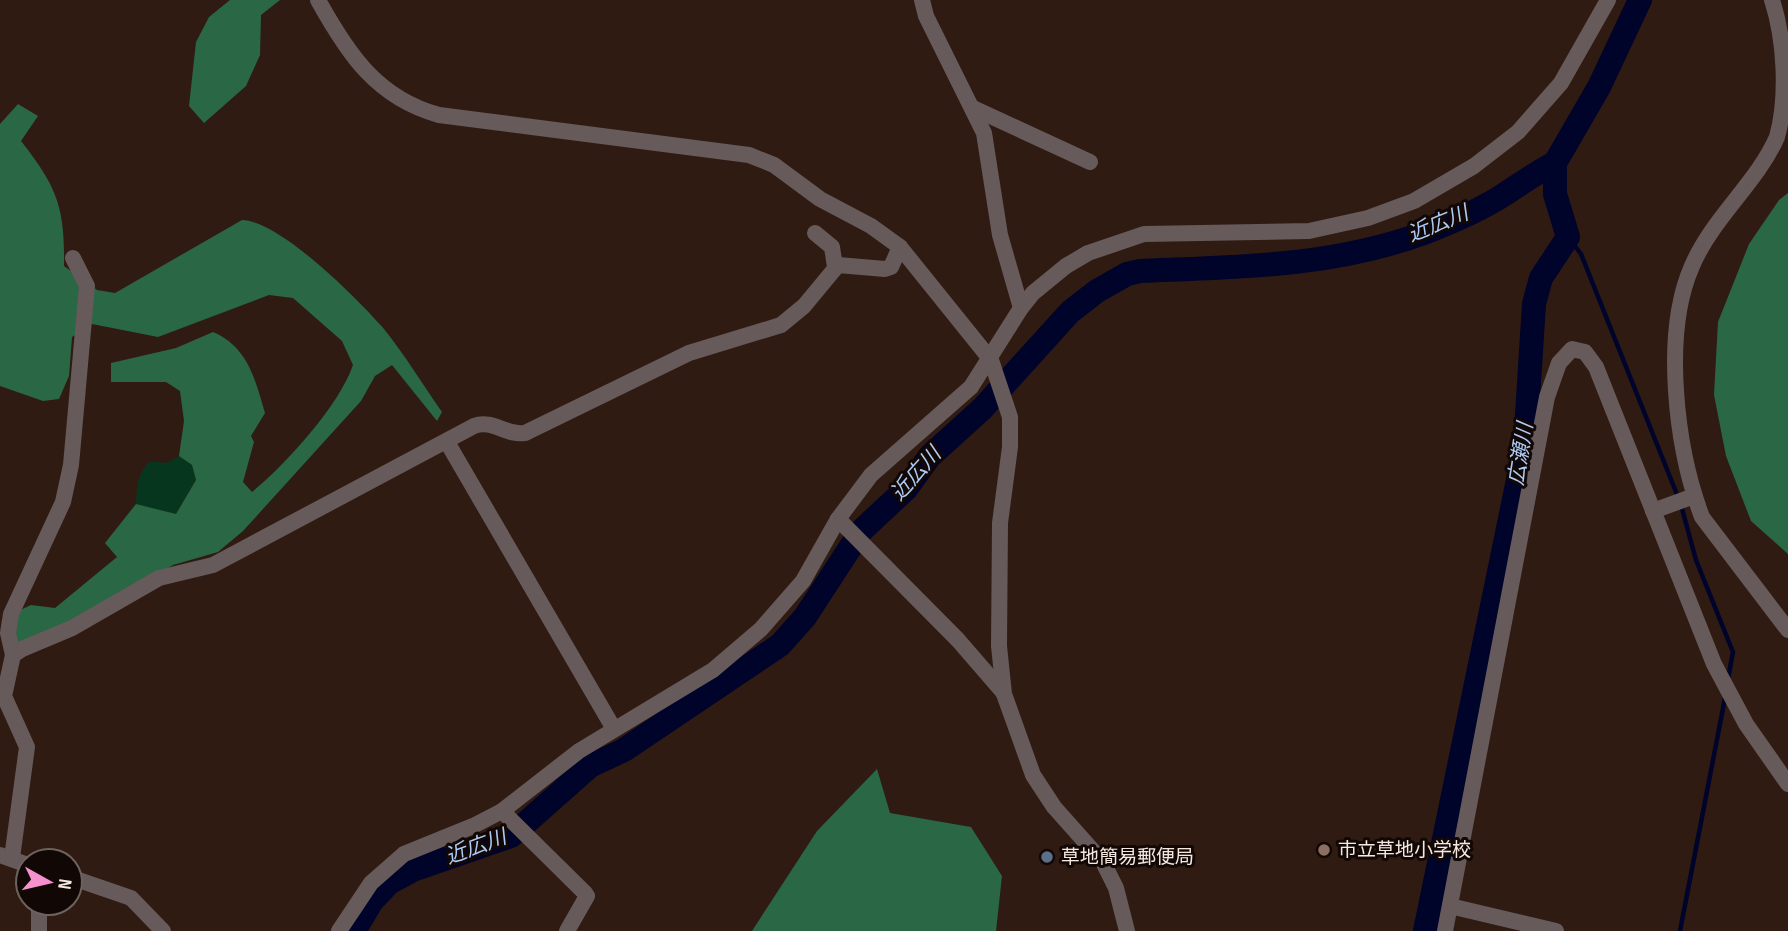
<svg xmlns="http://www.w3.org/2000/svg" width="1788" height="931" viewBox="0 0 1788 931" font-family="'Sofia Sans Condensed','Noto Sans JP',sans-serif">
	<rect width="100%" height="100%" fill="#2f1b12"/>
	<!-- green -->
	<path fill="#07361e" d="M179,456L192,465L196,480L176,514L136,504C137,485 137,475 150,461L166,463Z"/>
	<!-- forest -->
	<g fill="#2a6744">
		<path d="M230,0H280L261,15L260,55L246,86L204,123L189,106L196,42L209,17Z"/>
		<path d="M18,104L38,116L21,141C57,187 65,207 64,266L97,290L115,293L242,220C280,221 358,299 384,329C405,355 423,385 442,412L437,421L392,365L375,376L361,401L243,531L218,552L173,565L114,602L14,645L18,611L31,605L55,608L117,557L105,543L136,504L176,514L196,480L192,465L179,456L184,421L180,391L166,382H111V363L176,348L213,332C248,347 255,379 265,413L251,436L254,442L243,482L252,492C285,465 339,406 353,365L342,341L293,298L269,295L158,337L92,324L72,337L69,376L59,399L43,401L0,386V124Z"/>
		<path d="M1788,193V554L1751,521L1726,456L1714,395L1718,322L1749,244L1779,200Z"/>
		<path d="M877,769L890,813L971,827L1002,876L996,931H752L817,831Z"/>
	</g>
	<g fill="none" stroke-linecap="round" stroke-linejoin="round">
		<!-- stream -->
		<g stroke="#00032a" stroke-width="4.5">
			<path d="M1568,237L1581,254L1678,497"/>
			<path d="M1681,505L1696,560L1733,652L1728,679"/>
			<path d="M1680,931L1725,698"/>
		</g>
		<!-- river -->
		<g stroke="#00032a" stroke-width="24">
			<path d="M354,931L372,901L389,883L413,870L511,836L590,766L624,750L780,645L805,617L861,531L906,489L930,456L982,409L1070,312L1097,291L1127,274L1140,271C1237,267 1331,267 1424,233C1450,223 1482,209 1505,194C1522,183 1537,172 1555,163"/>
			<path d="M1425,931L1525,446L1534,304L1541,278L1568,237L1555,194V163L1599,87L1640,0"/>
		</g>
		<!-- minor -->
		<g stroke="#665a5b" stroke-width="16">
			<path d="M318,0C348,54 377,98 439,115L749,155L774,165L820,199L871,226L900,247L991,360L1010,417V447L1000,523L999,646L1004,694L1033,775L1054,807L1103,862L1116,888L1127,931"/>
			<path d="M922,0L926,16L984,133L1000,235L1021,308"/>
			<path d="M1772,0C1785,40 1788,97 1777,137C1757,183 1713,217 1692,266C1662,334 1676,448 1702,517L1788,630"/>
			<path d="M973,108L1090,162"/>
			<path d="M815,233L832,247L835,267"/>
			<path d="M447,442L614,729"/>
			<path d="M1653,511L1694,496"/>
			<path d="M838,519L958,640L1003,692"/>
			<path d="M13,655L8,633L11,614L63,502L71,465L87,286L73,258"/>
			<path d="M502,811L585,893L587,896L567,931"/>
			<path d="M0,855L28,865"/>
			<path d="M12,858L27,747L4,696L13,655L22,649L72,628L159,578L213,565L474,426C493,419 506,436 525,433L689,353L781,325L804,306L838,265L885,269L891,267L900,247"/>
			<path d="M70,877L131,898L163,931"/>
			<path d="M39,903V931"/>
			<path d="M1450,906L1556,931"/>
			<path d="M339,931L371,883L404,854L473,826L502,811L579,751L713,670L761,629L803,581L838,519L871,475L971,387L1021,308L1033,293L1066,266L1088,253L1144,234L1309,231L1368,218L1414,201L1474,166L1518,132L1561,83L1608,0"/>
			<path d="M1445,931L1547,397L1559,363L1572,349L1585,352L1596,367L1714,664L1746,724L1788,784"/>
		</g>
	</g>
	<!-- markers -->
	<circle fill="#8d6e63" stroke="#110805" stroke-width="2.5" cx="1324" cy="850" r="7"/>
	<circle fill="#5c6f8a" stroke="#110805" stroke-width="2.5" cx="1047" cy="857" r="7"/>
	<g text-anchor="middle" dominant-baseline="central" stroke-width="6" stroke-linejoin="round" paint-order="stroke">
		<!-- poi labels -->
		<g font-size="19" fill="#f6e8e1" stroke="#110805" text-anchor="start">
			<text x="1338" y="850">市立草地小学校</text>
			<text x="1061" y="857">草地簡易郵便局</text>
		</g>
		<!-- water labels -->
		<g font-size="21" font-style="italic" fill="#aecbf6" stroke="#110805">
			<text transform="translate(1438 224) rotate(-22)">近広川</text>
			<text transform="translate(1521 454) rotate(-81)">広瀬川</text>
			<text transform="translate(916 474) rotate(-48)">近広川</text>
			<text transform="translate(476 847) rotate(-20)">近広川</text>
		</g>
	</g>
	<!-- north arrow -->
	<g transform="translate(49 882) rotate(98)"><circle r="33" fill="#110805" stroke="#6d625d" stroke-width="2"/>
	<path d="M0-5L12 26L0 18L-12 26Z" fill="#f690cf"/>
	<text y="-10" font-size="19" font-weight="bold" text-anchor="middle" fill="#f6e8e1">N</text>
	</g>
</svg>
